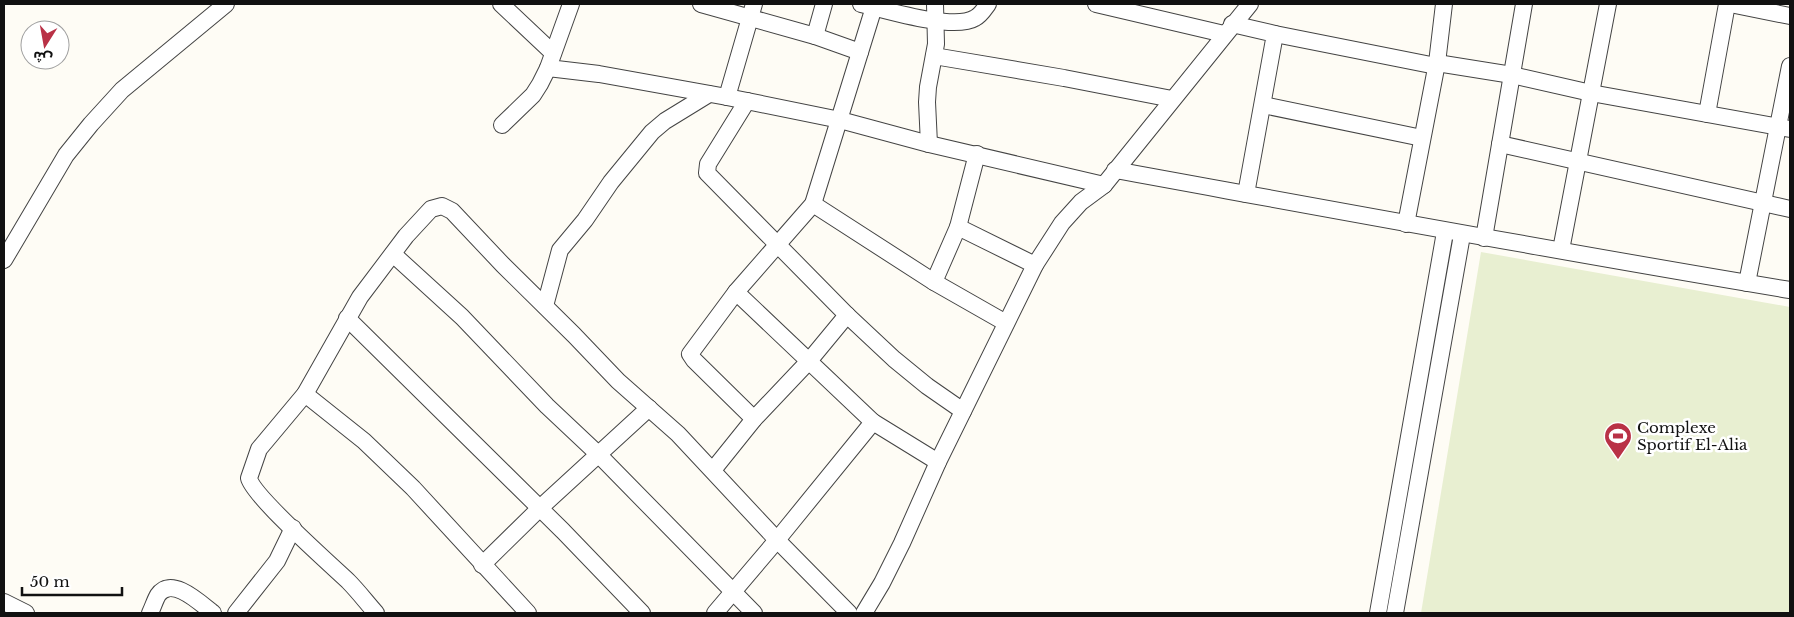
<svg xmlns="http://www.w3.org/2000/svg" width="1794" height="617" viewBox="0 0 1794 617" font-family="'Libre Baskerville','Noto Sans Arabic',serif">
	<rect width="100%" height="100%" fill="#fefcf5"/>
	<!-- pitch -->
	<path fill="#e8efd1" d="M1481,252L1790,307V613H1421Z"/>
	<g fill="none" stroke-linecap="round" stroke-linejoin="round">
		<!-- minor casing -->
		<g stroke="#444" stroke-width="18">
			<g id="minor">
				<path d="M501,4L553,53"/>
				<path d="M701,4L815,36L860,52"/>
				<path d="M861,4C886,10 954,31 975,18C981,15 985,8 988,4"/>
				<path d="M1096,4L1224,34"/>
				<path d="M1730,4L1790,16"/>
				<path d="M1232,24L1275,34L1246,194"/>
				<path d="M1275,34L1436,66"/>
				<path d="M815,36L824,4"/>
				<path d="M934,56L1064,78L1172,99"/>
				<path d="M1437,63L1512,75L1591,93L1790,129"/>
				<path d="M548,68L599,74L727,97L840,120L929,144L1104,185"/>
				<path d="M727,97L754,4"/>
				<path d="M747,101L708,164L707,173L847,315L894,359L927,386L963,411"/>
				<path d="M1263,105L1422,138"/>
				<path d="M1707,114L1727,4"/>
				<path d="M502,125L533,95L540,84L548,68L571,4"/>
				<path d="M929,144L927,102L928,87L936,44L935,4"/>
				<path d="M1500,144L1790,209"/>
				<path d="M1115,170C1340,211 1565,253 1790,290"/>
				<path d="M813,204L934,282L1006,323"/>
				<path d="M1406,224L1437,63L1444,4"/>
				<path d="M958,227L1035,265"/>
				<path d="M1484,238L1524,4"/>
				<path d="M1561,250L1608,4"/>
				<path d="M393,254L462,317L547,406L598,454L754,613"/>
				<path d="M4,260L66,155L91,124L122,90L226,4"/>
				<path d="M934,282L958,227L977,154"/>
				<path d="M1747,283L1790,66"/>
				<path d="M736,292L873,422L938,462"/>
				<path d="M545,306L560,250L585,220L611,182L652,132L665,121L709,94"/>
				<path d="M347,318L563,531L642,613"/>
				<path d="M305,394L364,441L413,488L528,613"/>
				<path d="M754,419L694,360L690,354L736,292L813,204L874,7"/>
				<path d="M713,470L754,419L809,361L847,315"/>
				<path d="M482,565L540,508L649,408"/>
				<path d="M4,602L26,613"/>
				<path d="M150,613C153,607 155,600 158,595C172,575 201,604 213,613"/>
				<path d="M236,613L277,561L293,528"/>
				<path d="M376,613C367,603 358,591 348,581C331,565 252,495 249,478L259,449L305,394L360,297L406,236L431,209L442,206L452,211L503,265L574,335L618,381L678,434L777,540L849,613"/>
				<path d="M715,613L777,540L873,422"/>
				<path d="M864,613L882,583L902,543L938,462L1035,265L1062,223L1081,202L1104,185L1250,4"/>
				<path d="M1378,613L1445,232"/>
				<path d="M1395,613L1462,235"/>
			</g>
		</g>
		<!-- minor -->
		<use href="#minor" stroke="#fff" stroke-width="16"/>
	</g>
	<!-- icons -->
	<defs>
		<g id="stadium-pin" transform="scale(1.4375)"><path d="M0 17L-7.5 6A9.5 9.5 0 1 1 7.5 6Z" fill="#b93146" stroke="#fff"/><path d="M0-5a6.5 5 0 1 0 0 10a6.5 5 0 1 0 0-10ZM-3.5-1.8h7v3.6h-7Z" fill="#fff"/></g>
	</defs>
	<g fill-rule="evenodd">
		<use href="#stadium-pin" x="1618" y="436"/>
	</g>
	<g text-anchor="middle" dominant-baseline="central" stroke-width="5" stroke-linejoin="round" paint-order="stroke">
		<!-- poi labels -->
		<g font-size="15" fill="#111" stroke="#fff" text-anchor="start">
			<text x="1637" y="427">Complexe<tspan x="1637" dy="17">Sportif El-Alia</tspan></text>
		</g>
	</g>
	<!-- border -->
	<rect width="1794" height="617" fill="none" stroke="#111111" stroke-width="10"/>
	<!-- north arrow -->
	<g transform="translate(45 45) rotate(191)"><circle r="24" fill="#ffffff" stroke="#a0a0a0"/>
	<path d="M0-4L9 19L0 12L-9 19Z" fill="#b93146"/>
	<text y="-8" font-size="14" font-weight="bold" text-anchor="middle" fill="#111111">ش</text>
	</g>
	<!-- scale -->
	<path d="M22 587v8h100v-8" fill="none" stroke="#111111" stroke-width="2.5"/>
	<text x="30" y="587" font-size="15" fill="#111111" stroke="#ffffff" stroke-width="4" paint-order="stroke">50 m</text>
</svg>
